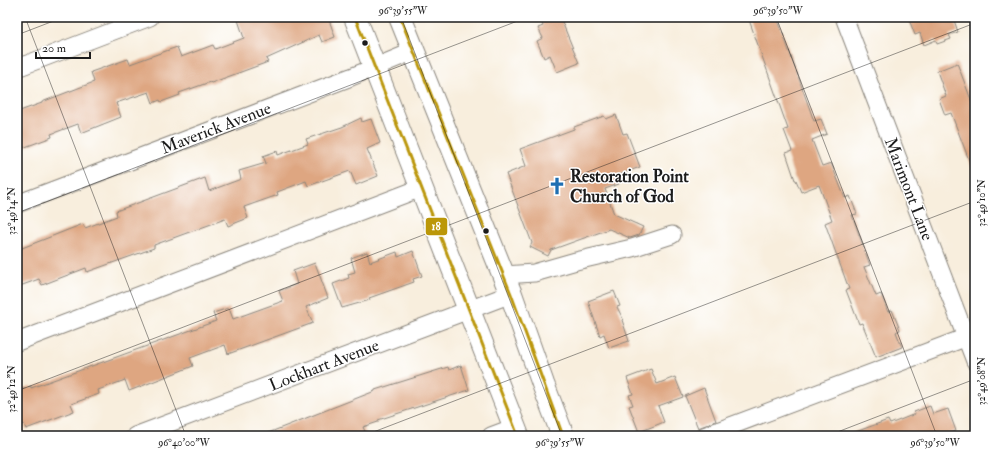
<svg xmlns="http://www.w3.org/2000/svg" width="992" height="453" viewBox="0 0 992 453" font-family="'IM FELL Double Pica',serif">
	<rect width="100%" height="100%" fill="#fff"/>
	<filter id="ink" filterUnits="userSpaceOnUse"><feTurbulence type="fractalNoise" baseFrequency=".025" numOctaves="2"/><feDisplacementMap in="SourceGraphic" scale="8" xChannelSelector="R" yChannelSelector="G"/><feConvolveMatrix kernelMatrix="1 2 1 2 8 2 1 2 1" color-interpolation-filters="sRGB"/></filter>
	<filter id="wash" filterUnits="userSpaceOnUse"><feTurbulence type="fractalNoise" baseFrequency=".012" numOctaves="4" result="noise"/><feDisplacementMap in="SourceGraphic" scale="16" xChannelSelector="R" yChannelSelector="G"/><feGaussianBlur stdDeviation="0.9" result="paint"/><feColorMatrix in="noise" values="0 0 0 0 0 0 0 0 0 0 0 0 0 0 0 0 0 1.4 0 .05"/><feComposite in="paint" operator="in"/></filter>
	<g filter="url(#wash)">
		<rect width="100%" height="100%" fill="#f8eedd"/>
		<g id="blocks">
			<!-- building -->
			<g fill="#dea681">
				<path d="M237,17H328L335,37L322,42L319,35L266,59L268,62L211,83L210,82L179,93L180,95L161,102L160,100L153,103L149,92L116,103L121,117L81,133L78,124L51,134L52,137L17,150V112L42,103V102L94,82L91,72L128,59L130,64L177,47L181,57L213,45L215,49L244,38Z"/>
				<path d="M540,17H560L579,63L557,72L550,55L544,58L537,41L543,38L538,28L543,26Z"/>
				<path d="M748,17H777L814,121L821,119L827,134L812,140L822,166L831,163L845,198L850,196L857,214L852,215L870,265L864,267L876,296L881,294L888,312L892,310L900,330L896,332L902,347L876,357L862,323L859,324L846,290L849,289L825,223L832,220L819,185L801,192L796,180H795L786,153L792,151L784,130L788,129Z"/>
				<path d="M908,17H953L958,32L949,35L951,39L937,44L936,40L924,45L920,33L915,35Z"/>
				<path d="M957,63L975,110V173H974L951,113L945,115L939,99L946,96L937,71Z"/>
				<path d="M616,115L623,134L627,133L640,167L616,176L619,184L605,189L614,214L643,227L639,235L630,238L609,229L551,250L548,256L530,247L532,243L506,174L526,166L520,149L574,129V127L604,116L606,119Z"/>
				<path d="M361,118L362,122L371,119L380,143L367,149L378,176L356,185L350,171L308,186L306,181L277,192L278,195L244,207L248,218L228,226L225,219L154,245V248L87,272L86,268L42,285L39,279L17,287V250L83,224L85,228L117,216L116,211L205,178L209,191L241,179L239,171L266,163L263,156L277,151L278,155L308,144L306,139L342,127Z"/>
				<path d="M413,251L422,276L413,279L414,282L369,298L370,300L342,308L333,284L349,278L348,274L355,272L351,258L367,252L370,262L397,252L398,257Z"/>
				<path d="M315,263L328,298L306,307L313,323L228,354L225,345L190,358L193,366L129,391L125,380L98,390L99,394L71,404L74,411L26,429L24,424L17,426V391L31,386V388L216,321L213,313L229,308L233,319L283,301L279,291L297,284L293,271Z"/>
				<path d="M614,291L620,306L617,307L623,319L622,320L629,341L609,348L604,334L600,336L588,301Z"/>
				<path d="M461,365L469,390L378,420V422L363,427L367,436H264L263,435L375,391V390L448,367L449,370Z"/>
				<path d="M651,369L657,384L675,377L683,397L658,406L664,422L639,432L629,406L633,405L629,395L633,394L627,378Z"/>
				<path d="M704,388L716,421L698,428L685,396Z"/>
				<path d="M930,406L933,414L948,409L956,431L941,436H850V434L888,420L890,424L915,414L914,412Z"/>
			</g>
		</g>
	</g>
	<g filter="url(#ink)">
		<use href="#blocks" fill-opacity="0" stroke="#8a857c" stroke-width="1"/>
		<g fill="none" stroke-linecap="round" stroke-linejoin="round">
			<!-- minor casing -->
			<g stroke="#8a857c" stroke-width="19">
				<g id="minor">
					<path d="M844,17L975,361"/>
					<path d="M17,68L150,17"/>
					<path d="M17,204L351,77L414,51"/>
					<path d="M504,275L534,273L576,261L632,248L672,235"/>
					<path d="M17,342L421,188"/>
					<path d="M135,436L511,294"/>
					<path d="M491,436L515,427"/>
					<path d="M704,436L975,334"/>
				</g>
			</g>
			<!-- major casing -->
			<g stroke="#8a857c" stroke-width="24">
				<g id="major">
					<path d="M355,17L518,436"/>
					<path d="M400,17L511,294L543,384L563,436"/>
				</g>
			</g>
			<!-- minor -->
			<use href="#minor" stroke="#fff" stroke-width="17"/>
			<!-- major -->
			<use href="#major" stroke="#fff" stroke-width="22"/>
			<!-- bus-1 casing -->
			<g stroke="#fff" stroke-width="6">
				<g id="bus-1">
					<path d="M355,17L518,436"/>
					<path d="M400,17L511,294L563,436"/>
				</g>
			</g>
			<!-- bus-1 -->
			<use href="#bus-1" stroke="#bb9708" stroke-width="3"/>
		</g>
	</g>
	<!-- ticks -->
	<path fill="none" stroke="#1c1c1c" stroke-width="1" stroke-opacity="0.45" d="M25,17L186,436M401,17L562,436M776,17L937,436M17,35L64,17M17,213L528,17M17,391L975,23M363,436L975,201M827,436L975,379"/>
	<!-- icons -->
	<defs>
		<g id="church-bare" transform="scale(1.38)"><path d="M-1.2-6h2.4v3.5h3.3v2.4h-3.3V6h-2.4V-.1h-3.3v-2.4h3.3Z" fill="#1f6fb2" stroke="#fff" stroke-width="2.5" paint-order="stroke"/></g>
	</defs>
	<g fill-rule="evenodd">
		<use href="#church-bare" x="557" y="186"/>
	</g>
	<!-- markers -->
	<g fill="#1c1c1c" stroke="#fff" stroke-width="1.5">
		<circle cx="365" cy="43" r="3.5"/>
		<circle cx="486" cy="231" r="3.5"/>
	</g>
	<g text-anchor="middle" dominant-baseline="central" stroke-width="3" stroke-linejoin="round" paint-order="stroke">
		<!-- street labels -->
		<g font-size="17" fill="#1c1c1c" stroke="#fff">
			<text transform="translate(216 128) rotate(-21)">Maverick Avenue</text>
			<text transform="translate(909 189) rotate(69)">Marimont Lane</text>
			<text transform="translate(324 365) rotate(-21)">Lockhart Avenue</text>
		</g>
		<!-- poi labels -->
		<g font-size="17" font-weight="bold" fill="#1c1c1c" stroke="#fff" text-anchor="start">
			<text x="570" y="176">Restoration Point<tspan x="570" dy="20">Church of God</tspan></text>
		</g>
	</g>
	<rect stroke="#fff" stroke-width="1.5" x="425" y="217" width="23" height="19" rx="4" fill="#bb9708"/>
	<g font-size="11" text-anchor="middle" font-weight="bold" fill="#fff">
		<text x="436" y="230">18</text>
	</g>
	<!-- margin -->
	<rect width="992" height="453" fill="none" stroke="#fff" stroke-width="44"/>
	<!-- scale -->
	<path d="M36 52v6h54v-6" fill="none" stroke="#1c1c1c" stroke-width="2"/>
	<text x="42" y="52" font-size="12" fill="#1c1c1c" stroke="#ffffff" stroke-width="3" paint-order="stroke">20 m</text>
	<rect x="22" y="22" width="948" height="409" fill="none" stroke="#1c1c1c" stroke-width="1.5"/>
	<g font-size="10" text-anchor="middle" fill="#1c1c1c">
		<text x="403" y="14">96°39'55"W</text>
		<text x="778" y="14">96°39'50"W</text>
		<text transform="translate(981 203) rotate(-90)" y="4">32°49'10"N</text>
		<text transform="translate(11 211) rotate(-90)" y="4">32°49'14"N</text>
		<text transform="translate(981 381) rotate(-90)" y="4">32°49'08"N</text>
		<text transform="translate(11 389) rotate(-90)" y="4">32°49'12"N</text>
		<text x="184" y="446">96°40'00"W</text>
		<text x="560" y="446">96°39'55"W</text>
		<text x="935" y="446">96°39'50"W</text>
	</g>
</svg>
